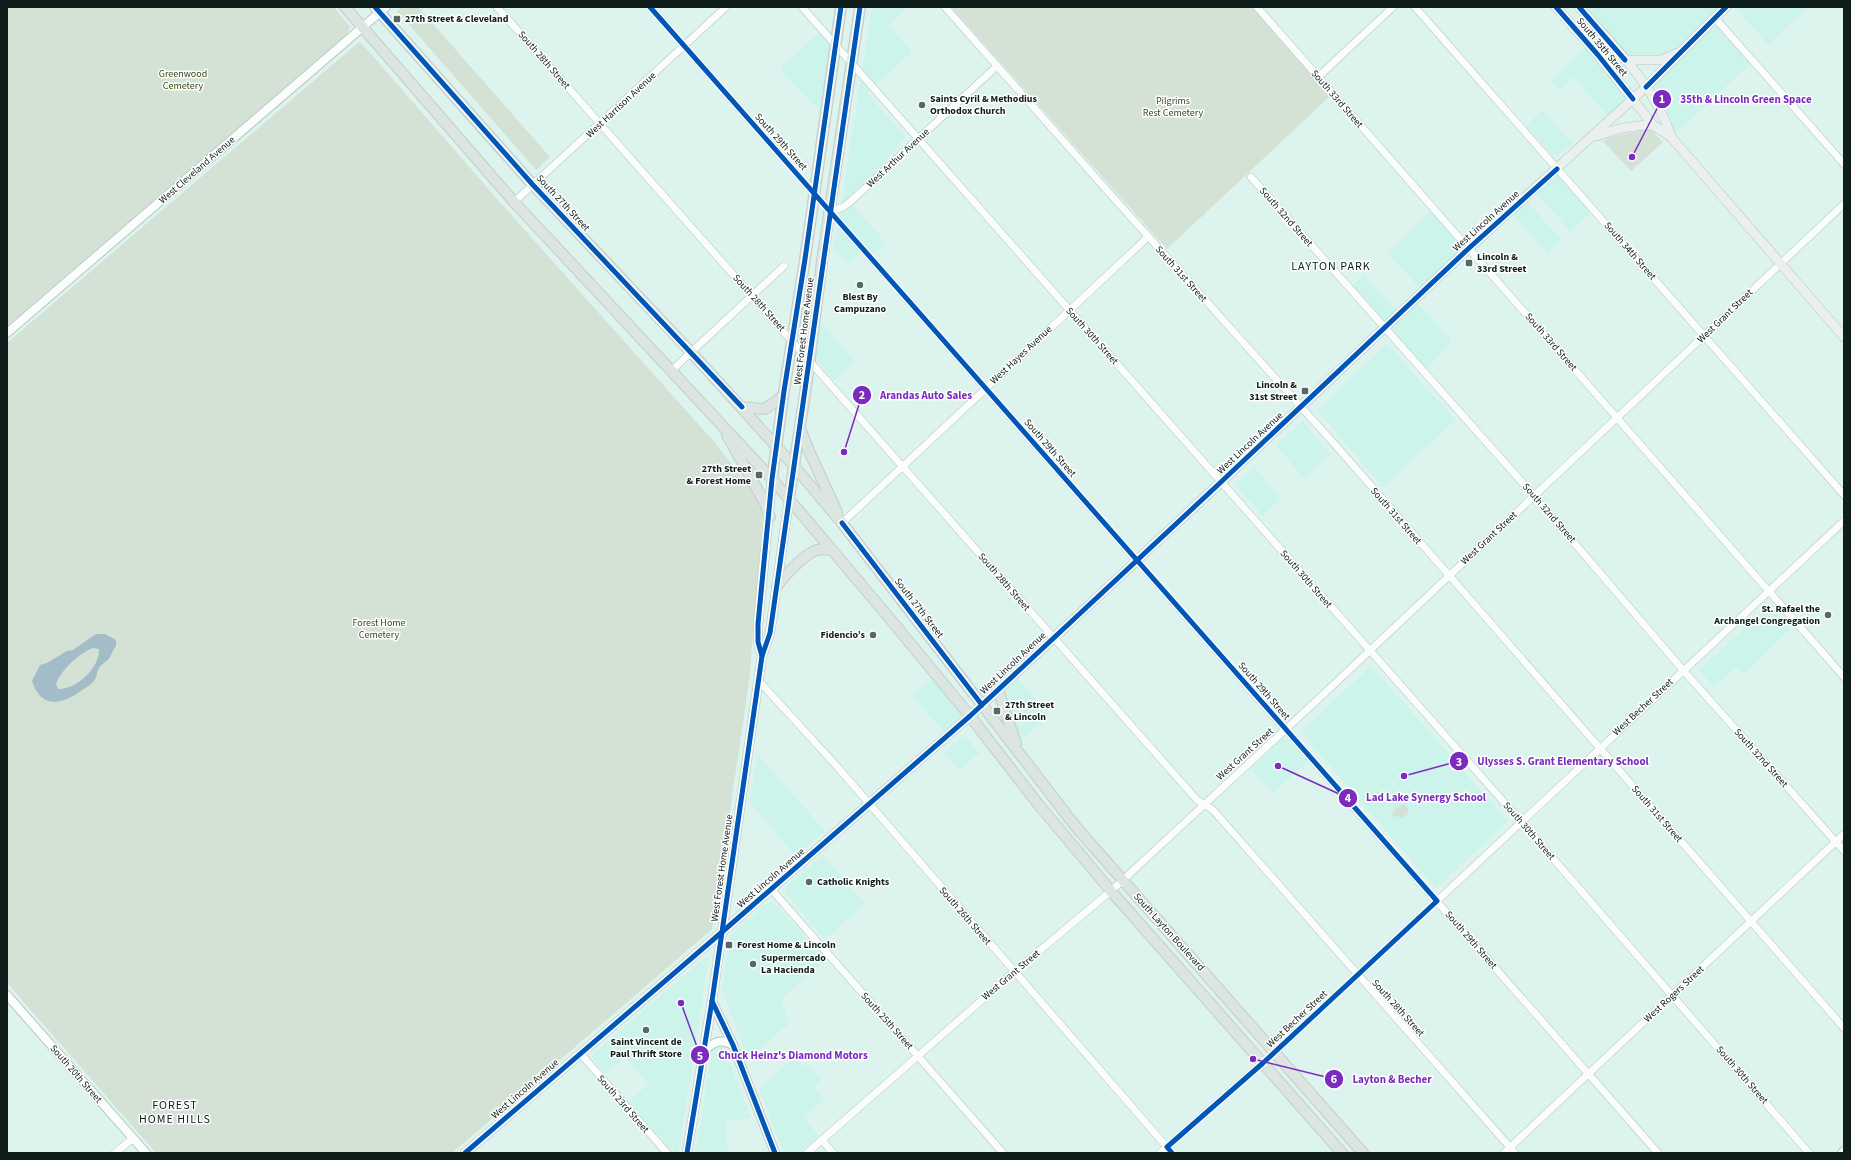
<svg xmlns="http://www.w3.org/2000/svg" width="1851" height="1160" viewBox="0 0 1851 1160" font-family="'Source Sans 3',sans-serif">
	<rect width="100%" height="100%" fill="#ddf3ee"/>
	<!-- built -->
	<g fill="#cdf4eb">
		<path d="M872,7H908L889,25L912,52L866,93L906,137L850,202L886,243L870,257L863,249L848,263L834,249Z"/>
		<path d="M1579,7H1726L1715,18L1753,61L1671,137L1646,87L1681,52L1666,58L1625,60Z"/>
		<path d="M1735,7H1808L1768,45Z"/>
		<path d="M823,30L836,45L827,109L817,107L811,103L780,68Z"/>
		<path d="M1589,44L1633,99L1611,119L1574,77L1559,91L1550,81Z"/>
		<path d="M1542,110L1572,143L1557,156H1553L1526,126Z"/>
		<path d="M1557,169L1593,210L1570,231L1533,190Z"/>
		<path d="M1524,198L1561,239L1547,253L1510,211Z"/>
		<path d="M1433,209L1468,249L1423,292L1388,253Z"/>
		<path d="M1364,275L1400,314L1414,300L1452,341L1423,371L1349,289Z"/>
		<path d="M821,323L855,362L834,380L816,359Z"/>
		<path d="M1387,344L1455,420L1383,487L1317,410Z"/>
		<path d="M1303,421L1330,454L1304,478L1276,446Z"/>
		<path d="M1254,466L1281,499L1263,516L1235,484Z"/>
		<path d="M1770,605L1791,629L1743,675L1736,667L1714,687L1699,670Z"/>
		<path d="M1371,666L1508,821L1436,888L1301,732Z"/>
		<path d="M935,675L970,716L947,735L912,695Z"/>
		<path d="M1014,675L1050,715L1016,745L998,690Z"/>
		<path d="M964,735L980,753L959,770L944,753Z"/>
		<path d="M1282,739L1288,740L1307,762L1274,793L1251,769Z"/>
		<path d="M757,754L825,831L796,856L750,803Z"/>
		<path d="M823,855L865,904L825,939L785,892L786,887Z"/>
		<path d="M768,902L775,904L825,960L780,1000L790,1023L748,1059L722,989L730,936Z"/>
		<path d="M707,956L710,958L706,973L679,1150L677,1153H674L629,1101L649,1084L625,1057L606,1074L592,1057L593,1054Z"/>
		<path d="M716,1045H721L724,1048L751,1118L725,1121L728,1152L696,1153L712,1048Z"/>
		<path d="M795,1057L805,1068L809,1064L821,1080L813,1087L824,1099L803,1117L819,1136L800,1153H784L759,1088Z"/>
	</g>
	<!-- green -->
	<g fill="#d4e1d5">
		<path d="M7,7H334L350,27L347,34L7,326Z"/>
		<path d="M402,7H418L550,157L536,170L397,11Z"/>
		<path d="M951,7H1252L1330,96L1167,249Z"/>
		<path d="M359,42L364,46L497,199L715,443L761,502L763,511L749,682L713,925L711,930L452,1153H156L7,983V343Z"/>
		<path d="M1650,129L1663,142L1631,171L1603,141L1609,137Z"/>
		<path d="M1403,804L1408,808V814L1401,818L1399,816L1395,817L1392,815L1394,809Z"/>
	</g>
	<!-- water -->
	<path fill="#a2bcc8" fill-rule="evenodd" d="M96,634H105L116,640V646C113,650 112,653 110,657C108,661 102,663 99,668C97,671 97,676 95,679C93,684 85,688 81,691C61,705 41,709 32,681L40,665L47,663L67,651L73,650ZM93,648L99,649C100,668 76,690 58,689L56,684C61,670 79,653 93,648Z"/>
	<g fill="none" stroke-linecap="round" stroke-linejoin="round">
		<!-- minor casing -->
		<g stroke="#b5c7c3" stroke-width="8">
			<g id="minor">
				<path d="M497,7L1197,800L1213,810L1515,1153"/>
				<path d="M650,7L1658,1153"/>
				<path d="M802,7L1517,817L1809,1153"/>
				<path d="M945,7L1112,196L1338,448L1844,1028"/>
				<path d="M1257,7L1844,677"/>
				<path d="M1415,7L1844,495"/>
				<path d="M1715,18L1844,164"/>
				<path d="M1318,77L1393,7"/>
				<path d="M1251,177L1529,490L1683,670L1844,851"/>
				<path d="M514,202L726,7"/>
				<path d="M830,212L843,207L850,202L997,66"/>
				<path d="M672,370L784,266"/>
				<path d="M842,523L1148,237"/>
				<path d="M758,680L834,763L1172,1153"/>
				<path d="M771,889L1003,1153"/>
				<path d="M580,1053L667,1153"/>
				<path d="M822,1140L833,1153"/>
				<path d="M115,1153L133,1138"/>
				<path d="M807,1153L1014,972L1111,891L1328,690L1844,204"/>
				<path d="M1160,1153L1275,1052L1844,521"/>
				<path d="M1504,1153L1844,834"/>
			</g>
		</g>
		<!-- tertiary casing -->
		<g stroke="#b5c7c3" stroke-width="10">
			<g id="tertiary">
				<path d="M7,333L386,7"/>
				<path d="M7,995L146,1153"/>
				<path d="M712,1001L733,1045L775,1153"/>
				<path d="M704,1051C714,1042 720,1038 733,1045"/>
				<path d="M1842,1153L1844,1151"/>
			</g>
		</g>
		<!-- secondary casing -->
		<g stroke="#b5c7c3" stroke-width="10">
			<g id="secondary">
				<path d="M1556,7L1598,55L1653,125L1671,137L1844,337"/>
				<path d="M1579,7C1613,46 1656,86 1671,137"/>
				<path d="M1625,60H1661L1677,53"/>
				<path d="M1597,136C1613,129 1635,125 1653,125"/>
				<path d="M762,656L758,642V624L772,479"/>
				<path d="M465,1153L722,932L970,716L1221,482L1468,249L1646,87L1726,7"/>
				<path d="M687,1153L712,1001L762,656L770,633L789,499"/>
			</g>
		</g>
		<!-- primary casing -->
		<g stroke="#c3cecb" stroke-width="12">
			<g id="primary">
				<path d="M345,7L514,202L772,479L886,614L970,716L1038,804L1111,891L1342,1153"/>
				<path d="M375,7L533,185L691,352L794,466L842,523L1076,827L1363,1153"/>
				<path d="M742,407L765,409L783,396"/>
				<path d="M800,428L809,451L837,512"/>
				<path d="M727,435L765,503L770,517"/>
				<path d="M772,479L784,391L805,259L841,7"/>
				<path d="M789,499L808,374L822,261L860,7"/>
				<path d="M777,586C784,576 802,557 814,551C820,549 826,549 832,550"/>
				<path d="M998,690L1016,744"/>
			</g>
		</g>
		<!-- minor -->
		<use href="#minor" stroke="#fafdfc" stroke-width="7"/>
		<!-- tertiary -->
		<use href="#tertiary" stroke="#fafdfc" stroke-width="8"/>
		<!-- secondary -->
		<use href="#secondary" stroke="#ebf0ee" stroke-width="9"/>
		<!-- primary -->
		<use href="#primary" stroke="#dce5e0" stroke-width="10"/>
		<!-- cycleway casing -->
		<g stroke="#fff" stroke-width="8">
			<g id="cycleway">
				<path d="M375,7L533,185L742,407"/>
				<path d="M650,7L1437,901L1263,1063L1167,1147L1172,1153"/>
				<path d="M1556,7L1598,55L1633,99"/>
				<path d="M1579,7L1625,60"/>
				<path d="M1646,87L1726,7"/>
				<path d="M842,523L982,705"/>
				<path d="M762,656L758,642V624L772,479L784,391L805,259L841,7"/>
				<path d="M712,1001L733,1045L775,1153"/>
				<path d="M465,1153L722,932L970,716L1221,482L1468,249L1557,169"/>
				<path d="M687,1153L712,1001L762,656L770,633C801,425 829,216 860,7"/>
			</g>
		</g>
		<!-- cycleway -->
		<use href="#cycleway" stroke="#0057b8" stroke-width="5"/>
	</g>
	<!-- markers -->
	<g fill="#576965" stroke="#fff" stroke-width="1.5">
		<rect x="393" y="15" width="8" height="8" rx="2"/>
		<circle cx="922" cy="105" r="4"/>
		<rect x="1465" y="259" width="8" height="8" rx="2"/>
		<circle cx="860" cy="285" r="4"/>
		<rect x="1301" y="387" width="8" height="8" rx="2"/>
		<rect x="755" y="471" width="8" height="8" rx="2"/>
		<circle cx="1828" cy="615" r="4"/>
		<circle cx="873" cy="635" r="4"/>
		<rect x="993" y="707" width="8" height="8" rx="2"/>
		<circle cx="809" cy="882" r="4"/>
		<rect x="725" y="941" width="8" height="8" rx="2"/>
		<circle cx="753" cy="964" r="4"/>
		<circle cx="646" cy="1030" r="4"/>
	</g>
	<g text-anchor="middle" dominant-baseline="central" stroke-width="3" stroke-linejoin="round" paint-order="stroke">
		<!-- poi labels -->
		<g font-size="10" font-weight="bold" fill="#0f1e1b" stroke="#fff" text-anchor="start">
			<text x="405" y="19">27th Street &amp; Cleveland</text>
			<text x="930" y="99">Saints Cyril &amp; Methodius<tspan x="930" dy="12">Orthodox Church</tspan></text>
			<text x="1477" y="257">Lincoln &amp;<tspan x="1477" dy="12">33rd Street</tspan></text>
			<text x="860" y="297" text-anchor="middle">Blest By<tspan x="860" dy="12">Campuzano</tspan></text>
			<text x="1297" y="385" text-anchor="end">Lincoln &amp;<tspan x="1297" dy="12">31st Street</tspan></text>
			<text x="751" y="469" text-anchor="end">27th Street<tspan x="751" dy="12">&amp; Forest Home</tspan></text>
			<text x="1820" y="609" text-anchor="end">St. Rafael the<tspan x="1820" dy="12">Archangel Congregation</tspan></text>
			<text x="865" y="635" text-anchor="end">Fidencio’s</text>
			<text x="1005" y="705">27th Street<tspan x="1005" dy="12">&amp; Lincoln</tspan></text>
			<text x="817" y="882">Catholic Knights</text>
			<text x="737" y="945">Forest Home &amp; Lincoln</text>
			<text x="761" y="958">Supermercado<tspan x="761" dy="12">La Hacienda</tspan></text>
			<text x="646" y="1042" text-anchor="middle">Saint Vincent de<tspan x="646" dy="12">Paul Thrift Store</tspan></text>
		</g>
		<!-- street labels -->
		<g font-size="10" fill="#0f1e1b" stroke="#fff">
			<text transform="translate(1602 47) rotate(50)">South 35th Street</text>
			<text transform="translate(544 60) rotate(49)">South 28th Street</text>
			<text transform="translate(1337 99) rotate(49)">South 33rd Street</text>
			<text transform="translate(621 105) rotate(-43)">West Harrison Avenue</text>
			<text transform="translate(781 142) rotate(48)">South 29th Street</text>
			<text transform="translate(898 158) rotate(-43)">West Arthur Avenue</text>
			<text transform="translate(197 170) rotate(-41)">West Cleveland Avenue</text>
			<text transform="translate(563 203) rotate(47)">South 27th Street</text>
			<text transform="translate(1286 217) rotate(49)">South 32nd Street</text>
			<text transform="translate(1486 221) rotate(-42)">West Lincoln Avenue</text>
			<text transform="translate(1630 251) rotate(49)">South 34th Street</text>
			<text transform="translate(1181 274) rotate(48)">South 31st Street</text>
			<text transform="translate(759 303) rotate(48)">South 28th Street</text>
			<text transform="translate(1725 316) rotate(-44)">West Grant Street</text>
			<text transform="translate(804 331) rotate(-83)">West Forest Home Avenue</text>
			<text transform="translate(1092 336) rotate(48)">South 30th Street</text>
			<text transform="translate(1551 342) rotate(49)">South 33rd Street</text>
			<text transform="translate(1021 355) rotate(-43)">West Hayes Avenue</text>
			<text transform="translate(1250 443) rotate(-43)">West Lincoln Avenue</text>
			<text transform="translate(1050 448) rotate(49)">South 29th Street</text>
			<text transform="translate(1549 513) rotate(49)">South 32nd Street</text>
			<text transform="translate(1396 516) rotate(49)">South 31st Street</text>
			<text transform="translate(1489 538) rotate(-43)">West Grant Street</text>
			<text transform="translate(1306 579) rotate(49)">South 30th Street</text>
			<text transform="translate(1004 582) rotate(49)">South 28th Street</text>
			<text transform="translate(919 608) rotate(52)">South 27th Street</text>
			<text transform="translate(1013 663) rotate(-43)">West Lincoln Avenue</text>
			<text transform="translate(1264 691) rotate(49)">South 29th Street</text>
			<text transform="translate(1643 707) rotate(-43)">West Becher Street</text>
			<text transform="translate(1245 754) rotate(-42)">West Grant Street</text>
			<text transform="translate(1761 758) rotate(48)">South 32nd Street</text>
			<text transform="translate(1657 814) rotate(49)">South 31st Street</text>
			<text transform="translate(1529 831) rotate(49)">South 30th Street</text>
			<text transform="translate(722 868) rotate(-82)">West Forest Home Avenue</text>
			<text transform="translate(771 878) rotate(-41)">West Lincoln Avenue</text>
			<text transform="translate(965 916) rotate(49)">South 26th Street</text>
			<text transform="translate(1169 932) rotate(48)">South Layton Boulevard</text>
			<text transform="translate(1471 940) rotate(49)">South 29th Street</text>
			<text transform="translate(1011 975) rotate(-40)">West Grant Street</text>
			<text transform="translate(1674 994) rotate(-43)">West Rogers Street</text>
			<text transform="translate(1398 1008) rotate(48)">South 28th Street</text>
			<text transform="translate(1297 1019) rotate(-43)">West Becher Street</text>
			<text transform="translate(887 1021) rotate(48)">South 25th Street</text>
			<text transform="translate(76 1074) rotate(49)">South 20th Street</text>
			<text transform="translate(1742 1075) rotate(49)">South 30th Street</text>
			<text transform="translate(525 1089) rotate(-41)">West Lincoln Avenue</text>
			<text transform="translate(623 1104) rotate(49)">South 23rd Street</text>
		</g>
		<!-- park labels -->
		<g font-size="10" fill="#3b4715" stroke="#fff">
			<text x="183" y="74">Greenwood<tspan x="183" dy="12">Cemetery</tspan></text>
			<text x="1173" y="101">Pilgrims<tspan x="1173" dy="12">Rest Cemetery</tspan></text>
			<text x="379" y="623">Forest Home<tspan x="379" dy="12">Cemetery</tspan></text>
		</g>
		<!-- quarter labels -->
		<g font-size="12" letter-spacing="1" fill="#0f1e1b" stroke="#fff">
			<text x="1331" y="266">LAYTON PARK</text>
			<text x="175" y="1105">FOREST<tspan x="175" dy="14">HOME HILLS</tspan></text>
		</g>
	</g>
	<!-- callouts -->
	<path fill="none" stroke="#7b2cbf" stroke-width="1.5" d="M1632 157L1662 99M844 452L862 395M1404 776L1459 761M1278 766L1348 798M681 1003L700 1055M1253 1059L1334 1079"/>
	<g fill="#7b2cbf" stroke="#fff" stroke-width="1.5">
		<circle cx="1632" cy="157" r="4"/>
		<circle cx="844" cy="452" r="4"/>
		<circle cx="1404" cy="776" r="4"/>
		<circle cx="1278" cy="766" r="4"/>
		<circle cx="681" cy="1003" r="4"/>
		<circle cx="1253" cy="1059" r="4"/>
		<circle cx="1662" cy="99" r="10"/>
		<circle cx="862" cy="395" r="10"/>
		<circle cx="1459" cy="761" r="10"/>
		<circle cx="1348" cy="798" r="10"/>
		<circle cx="700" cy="1055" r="10"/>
		<circle cx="1334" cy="1079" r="10"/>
	</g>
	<g font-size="12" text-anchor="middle" font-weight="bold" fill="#fff">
		<text x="1662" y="103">1</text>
		<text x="862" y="399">2</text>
		<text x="1459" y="766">3</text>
		<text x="1348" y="802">4</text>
		<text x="700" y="1060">5</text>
		<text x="1334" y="1083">6</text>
	</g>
	<g font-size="11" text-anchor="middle" font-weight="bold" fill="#7b2cbf" stroke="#fff" stroke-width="3" stroke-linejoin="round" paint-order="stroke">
		<text x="1746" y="103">35th &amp; Lincoln Green Space</text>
		<text x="926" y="399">Arandas Auto Sales</text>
		<text x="1563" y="765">Ulysses S. Grant Elementary School</text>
		<text x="1426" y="801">Lad Lake Synergy School</text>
		<text x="793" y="1059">Chuck Heinz's Diamond Motors</text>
		<text x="1392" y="1083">Layton &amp; Becher</text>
	</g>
	<!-- border -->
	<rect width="1851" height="1160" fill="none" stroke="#0f1e1b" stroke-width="16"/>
</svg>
